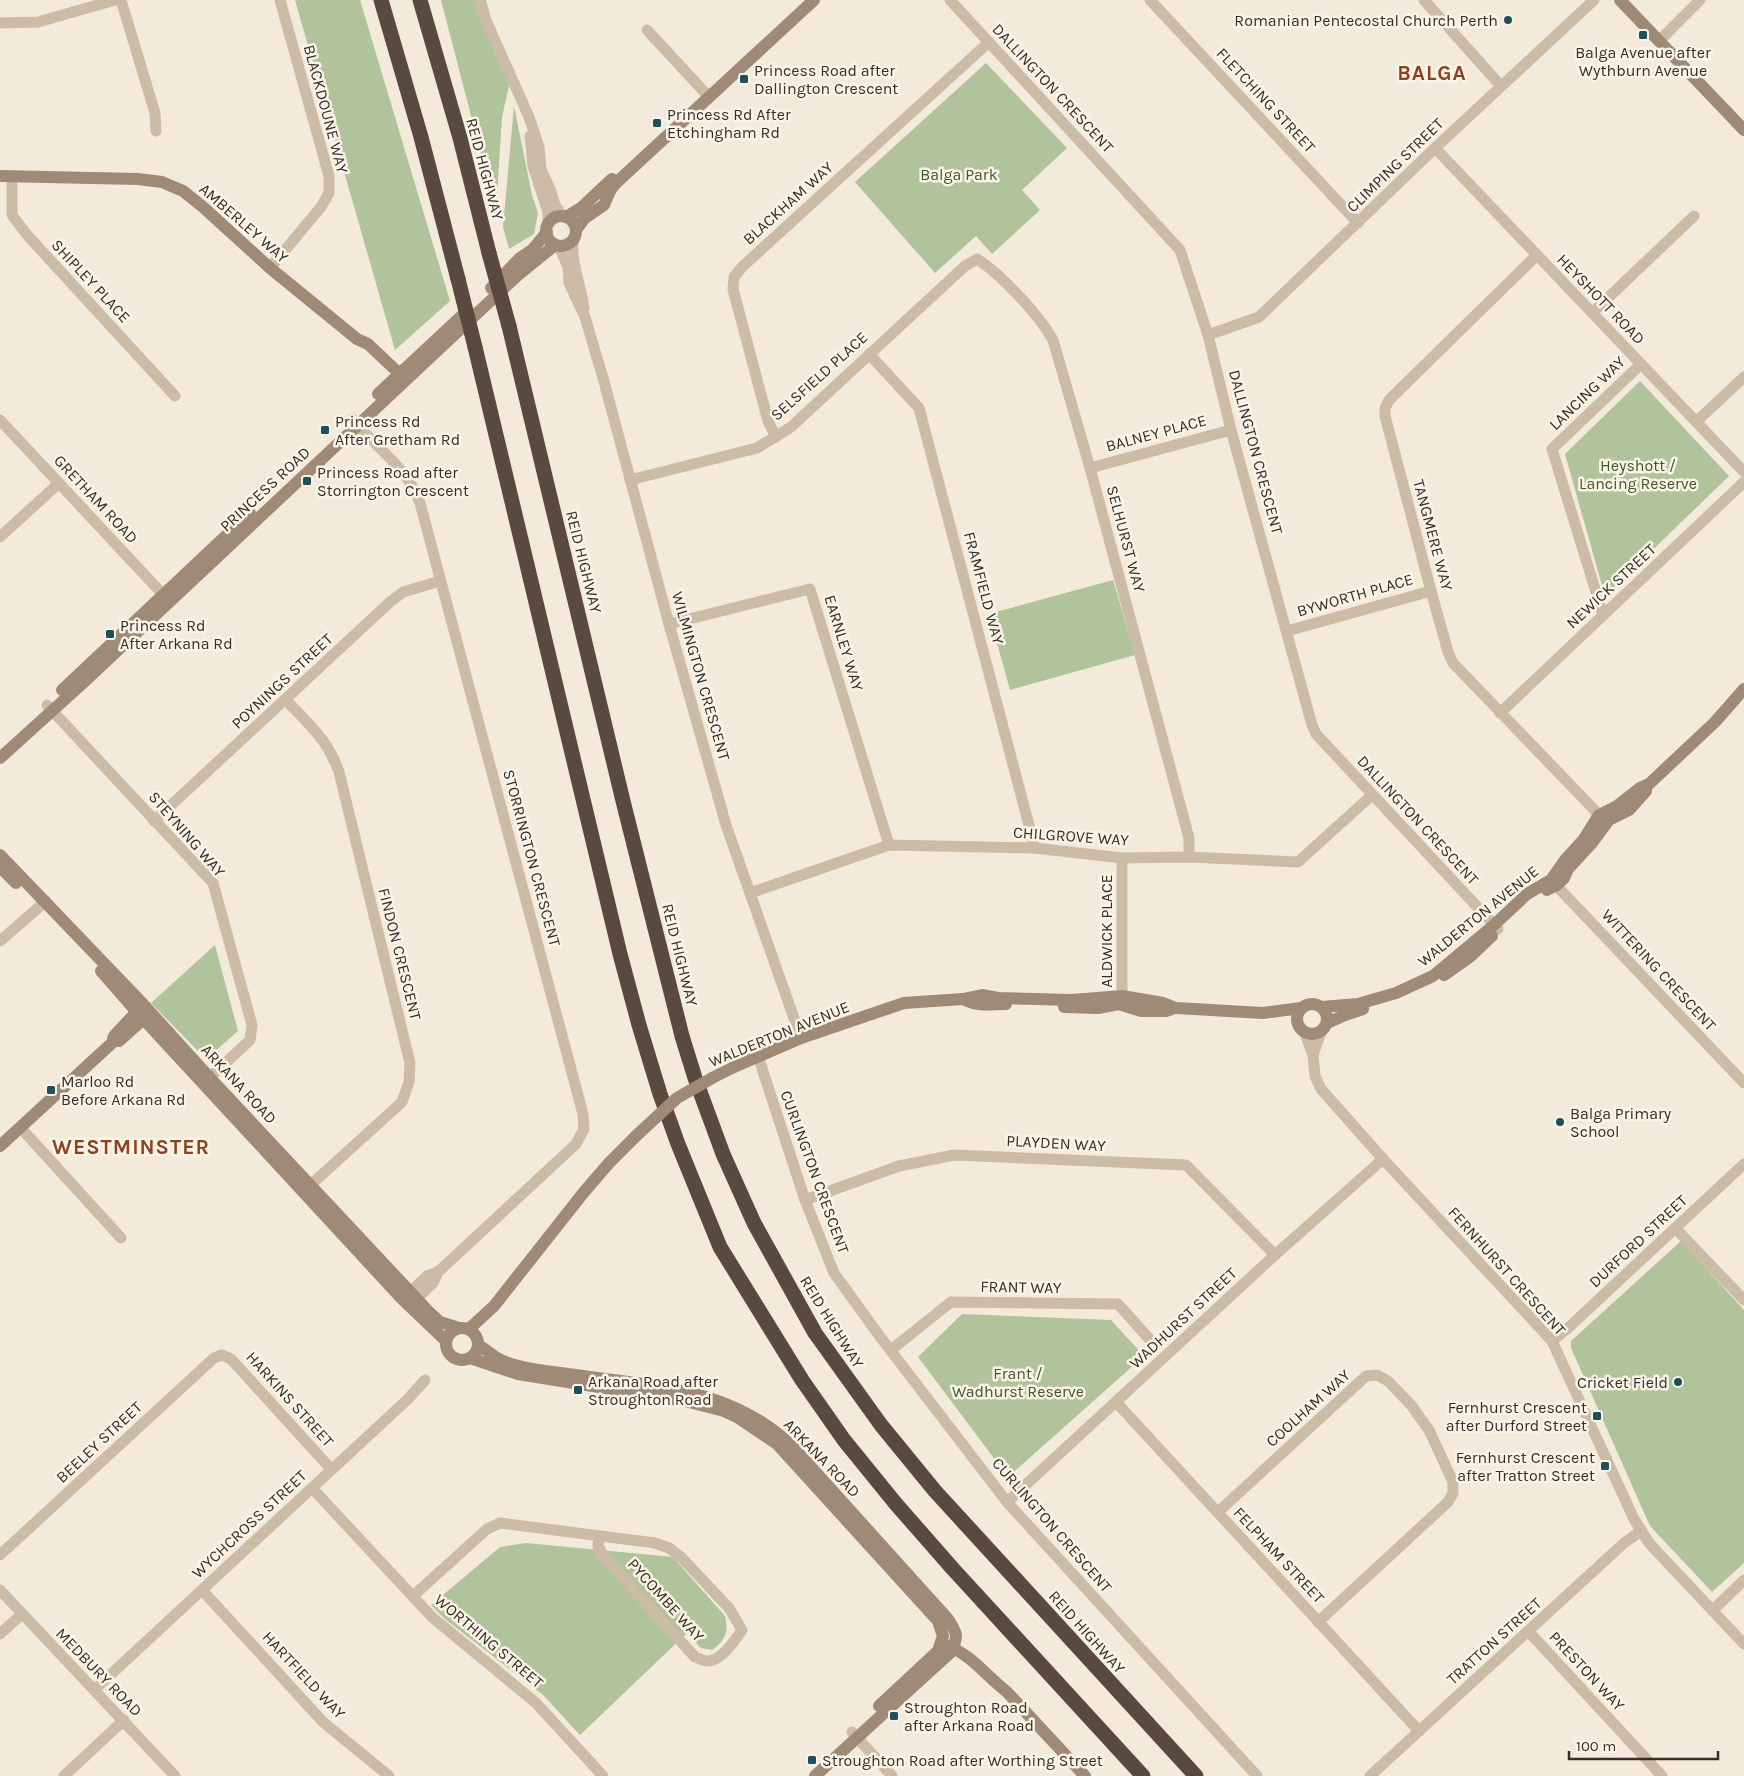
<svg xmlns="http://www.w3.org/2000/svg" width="1744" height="1776" viewBox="0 0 1744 1776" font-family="Karla,sans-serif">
	<rect width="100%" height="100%" fill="#f3eadc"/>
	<!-- green -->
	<g fill="#b1c39b">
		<path d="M295,0H360L450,301L395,350Z"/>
		<path d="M441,0H486L509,86L502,117L496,212Z"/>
		<path d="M986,63L1067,148L1022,190L1040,210L992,254L976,236L935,273L855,182Z"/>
		<path d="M514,106L532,195L538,213L534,234L509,249L503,227Z"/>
		<path d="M1640,381L1729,476L1605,596L1565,454Z"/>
		<path d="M1113,580L1135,655L1010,690L989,614Z"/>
		<path d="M215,945L238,1031L213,1053L199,1052L151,1003Z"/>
		<path d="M1681,1241L1744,1310V1563L1712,1592L1650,1526L1571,1348V1341Z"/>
		<path d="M962,1314L1111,1320L1144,1356L1008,1477L918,1357Z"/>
		<path d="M526,1543L673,1557L725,1616C729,1632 725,1641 712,1650L701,1648L687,1633L580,1735L543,1695L445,1619L431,1605L500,1547Z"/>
	</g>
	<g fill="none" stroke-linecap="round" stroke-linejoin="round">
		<!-- street -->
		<g stroke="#ccbba7" stroke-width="11">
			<path d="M121,0L155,113L156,131"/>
			<path d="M477,0L529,117L539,147L541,169L550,189L555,205L563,217"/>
			<path d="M950,0L1180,250L1208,335L1231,430L1312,725L1316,734L1498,929"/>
			<path d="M1150,0L1358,223"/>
			<path d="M1424,0L1501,86"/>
			<path d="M0,23L38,22L115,0"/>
			<path d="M647,30L709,97"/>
			<path d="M1659,41L1700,0"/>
			<path d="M530,136L533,166L548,212V225"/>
			<path d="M1435,148L1744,472"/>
			<path d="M12,176V215L28,236L175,396"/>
			<path d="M573,241C571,264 581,285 584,308"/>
			<path d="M559,246L568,267L569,283L585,317L603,378L669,624L726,825L801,1038"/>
			<path d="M1537,255L1389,400L1385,408V416L1431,591L1448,652L1453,663L1606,822"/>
			<path d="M270,268L321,207L329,193V176L280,0"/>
			<path d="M1592,313L1694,216"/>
			<path d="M1208,335L1259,317L1435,148L1594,0"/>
			<path d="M869,354L919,408L1035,848"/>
			<path d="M352,419C374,446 409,469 420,503L583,1114L584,1129L576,1144L438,1272L433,1283L410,1305"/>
			<path d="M0,420L169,601"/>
			<path d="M1696,422L1744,377"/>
			<path d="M776,437L768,421L733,289L734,277L742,267L989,42"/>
			<path d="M1090,468L1231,430"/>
			<path d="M630,480L757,448L791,427L965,266L977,259C1001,274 1039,315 1053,340L1090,468L1189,838V857"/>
			<path d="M0,537L59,483"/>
			<path d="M1603,615L1552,449L1641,364"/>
			<path d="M669,624L810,589L889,845"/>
			<path d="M1287,631L1431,591"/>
			<path d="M286,700C309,725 327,738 339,772L410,1063L409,1082L402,1102L304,1191"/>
			<path d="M47,705L213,883L252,1025L250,1040L204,1083"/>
			<path d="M1500,713L1744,482"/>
			<path d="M154,821L390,602L403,592L440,581"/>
			<path d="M1551,880L1744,1083"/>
			<path d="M750,893L889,845L1035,848L1122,858L1189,857L1298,862L1372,795"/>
			<path d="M0,941L46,901"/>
			<path d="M1122,1003V858"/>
			<path d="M1304,1031L1313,1055L1315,1076L1321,1089L1383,1159L1552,1341L1634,1519L1649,1543L1744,1644"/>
			<path d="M1313,1055L1322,1030"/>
			<path d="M758,1056L805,1200L834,1273L881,1338L1007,1502L1257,1776"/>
			<path d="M20,1127L121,1238"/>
			<path d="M805,1200L899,1166L954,1155L1186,1165L1275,1255"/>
			<path d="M1676,1229L1744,1300"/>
			<path d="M404,1298L427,1276L438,1272"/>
			<path d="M1552,1341L1567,1329L1744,1164"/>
			<path d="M891,1350L951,1302L1118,1304L1152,1342"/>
			<path d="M1116,1402L1419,1731"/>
			<path d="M312,1488L432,1617L536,1703L603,1776"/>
			<path d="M1007,1502L1275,1255L1383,1159"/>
			<path d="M1218,1512L1366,1376L1377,1375L1388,1381L1411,1405L1429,1430L1453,1482V1493L1448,1502L1318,1622"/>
			<path d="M0,1555L214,1358L222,1355L231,1359L331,1469"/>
			<path d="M0,1590L175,1776"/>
			<path d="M202,1590L323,1722L389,1776"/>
			<path d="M413,1596L487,1529L500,1523L655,1543L669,1548L681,1557L729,1608L742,1630C735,1640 721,1662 706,1661C703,1661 699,1658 695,1657L604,1557L598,1546L599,1536"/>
			<path d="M1713,1610L1744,1580"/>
			<path d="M1529,1632L1662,1776"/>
			<path d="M0,1634L22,1614"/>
			<path d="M94,1690L408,1399L425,1380"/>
			<path d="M852,1732L892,1776"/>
			<path d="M64,1776L124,1720"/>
			<path d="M1370,1776L1624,1543L1641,1531"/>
		</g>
		<!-- secondary -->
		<g stroke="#9f8a78" stroke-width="12">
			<path d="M1620,0L1744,130"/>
			<path d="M0,176L138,179L162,182L183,191L203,207L270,268L357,339L368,344L404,378"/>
			<circle cx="561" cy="231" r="15"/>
			<path d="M566,217L581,208L612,179"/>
			<path d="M576,230L585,218L604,205L610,191L616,183L814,0"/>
			<path d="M491,288L520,258L532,250L547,232"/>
			<path d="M378,394L466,312"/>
			<path d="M62,690L250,513"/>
			<path d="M0,758L85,681L518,275L555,245"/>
			<path d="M0,855L143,1004L210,1078L430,1313L440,1322L459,1328"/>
			<path d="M0,867L16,883"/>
			<path d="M1547,890L1557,885L1564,878L1568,869L1592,843L1609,820L1629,810L1646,791"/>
			<path d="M101,971L136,1011L402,1299L446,1341"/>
			<path d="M1444,975L1471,956L1492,936"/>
			<path d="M965,1000C980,1007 991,1004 1006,1004"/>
			<circle cx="1312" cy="1019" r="15"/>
			<path d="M1064,1007L1098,1008L1119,1004L1141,1011H1166L1172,1009"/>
			<path d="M1322,1007L1358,1004L1396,993L1433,976L1494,925L1527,894L1551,880L1565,860L1584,839L1599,815L1617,806L1640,788L1649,784L1715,722L1744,689"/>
			<path d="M1327,1023L1345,1015L1363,1009"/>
			<path d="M119,1041L149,1014"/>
			<path d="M734,1067L801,1038L904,1003L963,999L982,995L998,998L1072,1000L1122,996L1163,1003L1176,1008L1263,1013L1301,1008"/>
			<path d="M0,1146L112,1043L114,1036L142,1006"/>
			<circle cx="462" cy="1344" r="16"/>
			<path d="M469,1329L494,1306L584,1192L609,1163L636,1136"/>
			<path d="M478,1345C485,1349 491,1354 497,1358C517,1369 553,1372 576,1375C656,1387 731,1387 793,1447L948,1619C957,1633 959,1636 951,1652L815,1776"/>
			<path d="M470,1358L518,1374L685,1401L724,1411L737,1417L777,1444L938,1621L943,1636L938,1651L879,1706"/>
			<path d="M946,1645C972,1655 986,1676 1007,1692L1085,1776"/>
		</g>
		<!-- highway -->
		<g stroke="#59493f" stroke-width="15">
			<path d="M381,0L421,137L458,279"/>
			<path d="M420,0L460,138L489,253"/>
			<path d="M509,326L623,801L682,1036L695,1078L723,1154L754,1223L815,1333L881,1425L935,1491L1196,1776"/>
			<path d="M475,347L620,954L639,1025L660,1094L678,1144L720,1247L802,1380L844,1440L896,1504L953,1569L1143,1776"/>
		</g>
		<!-- secondary-bridge -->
		<path stroke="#9f8a78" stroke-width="12" d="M636,1136L677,1098L714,1077L734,1067"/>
		<!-- highway-bridge -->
		<g stroke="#59493f" stroke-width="15">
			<path d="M489,253L509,326"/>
			<path d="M458,279L475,347"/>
		</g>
	</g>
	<!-- markers -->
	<g fill="#1c505b" stroke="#faf4e8" stroke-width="2">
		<circle cx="1508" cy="20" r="5"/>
		<rect x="1638" y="30" width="10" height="10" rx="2.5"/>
		<rect x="739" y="74" width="10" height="10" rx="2.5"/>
		<rect x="652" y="118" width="10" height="10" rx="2.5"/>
		<rect x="320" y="425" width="10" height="10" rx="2.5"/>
		<rect x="302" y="476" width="10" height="10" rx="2.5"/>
		<rect x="105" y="629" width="10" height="10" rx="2.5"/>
		<rect x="46" y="1085" width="10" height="10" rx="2.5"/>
		<circle cx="1560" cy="1122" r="5"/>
		<circle cx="1678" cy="1382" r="5"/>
		<rect x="573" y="1385" width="10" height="10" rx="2.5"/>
		<rect x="1592" y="1411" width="10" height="10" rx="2.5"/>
		<rect x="1600" y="1461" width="10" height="10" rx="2.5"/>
		<rect x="889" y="1711" width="10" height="10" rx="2.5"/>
		<rect x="807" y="1755" width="10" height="10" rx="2.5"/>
	</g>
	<g text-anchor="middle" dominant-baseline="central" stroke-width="5" stroke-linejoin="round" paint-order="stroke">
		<!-- poi labels -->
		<g font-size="16" fill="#382e28" stroke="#faf4e8" text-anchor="start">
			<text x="1498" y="20" text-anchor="end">Romanian Pentecostal Church Perth</text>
			<text x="1643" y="52" text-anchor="middle">Balga Avenue after<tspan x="1643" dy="18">Wythburn Avenue</tspan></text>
			<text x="754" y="70">Princess Road after<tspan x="754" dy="18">Dallington Crescent</tspan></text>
			<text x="667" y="114">Princess Rd After<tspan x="667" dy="18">Etchingham Rd</tspan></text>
			<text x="335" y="421">Princess Rd<tspan x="335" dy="18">After Gretham Rd</tspan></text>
			<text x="317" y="472">Princess Road after<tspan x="317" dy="18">Storrington Crescent</tspan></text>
			<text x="120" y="625">Princess Rd<tspan x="120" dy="18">After Arkana Rd</tspan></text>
			<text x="61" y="1081">Marloo Rd<tspan x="61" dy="18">Before Arkana Rd</tspan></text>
			<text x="1570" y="1113">Balga Primary<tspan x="1570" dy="18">School</tspan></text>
			<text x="588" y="1381">Arkana Road after<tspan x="588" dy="18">Stroughton Road</tspan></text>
			<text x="1668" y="1382" text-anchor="end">Cricket Field</text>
			<text x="1587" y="1407" text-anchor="end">Fernhurst Crescent<tspan x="1587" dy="18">after Durford Street</tspan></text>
			<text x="1595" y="1457" text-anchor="end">Fernhurst Crescent<tspan x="1595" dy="18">after Tratton Street</tspan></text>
			<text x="904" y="1707">Stroughton Road<tspan x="904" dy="18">after Arkana Road</tspan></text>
			<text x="822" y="1760">Stroughton Road after Worthing Street</text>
		</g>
		<!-- street labels -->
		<g font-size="16" fill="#382e28" stroke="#faf4e8">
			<text transform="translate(1053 88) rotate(47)">DALLINGTON CRESCENT</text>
			<text transform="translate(1266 100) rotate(47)">FLETCHING STREET</text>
			<text transform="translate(326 109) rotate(75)">BLACKDOUNE WAY</text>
			<text transform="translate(1395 165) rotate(-44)">CLIMPING STREET</text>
			<text transform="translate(485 169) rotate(75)">REID HIGHWAY</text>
			<text transform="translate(788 203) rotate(-42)">BLACKHAM WAY</text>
			<text transform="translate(244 223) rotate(41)">AMBERLEY WAY</text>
			<text transform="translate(91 281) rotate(47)">SHIPLEY PLACE</text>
			<text transform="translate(1601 299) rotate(46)">HEYSHOTT ROAD</text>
			<text transform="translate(819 376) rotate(-42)">SELSFIELD PLACE</text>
			<text transform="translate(1587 393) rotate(-44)">LANCING WAY</text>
			<text transform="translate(1156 433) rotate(-15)">BALNEY PLACE</text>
			<text transform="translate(1256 452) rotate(75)">DALLINGTON CRESCENT</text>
			<text transform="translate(265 489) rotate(-43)">PRINCESS ROAD</text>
			<text transform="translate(96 499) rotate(47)">GRETHAM ROAD</text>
			<text transform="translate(1433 535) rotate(75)">TANGMERE WAY</text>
			<text transform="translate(1126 539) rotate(75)">SELHURST WAY</text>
			<text transform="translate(584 562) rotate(76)">REID HIGHWAY</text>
			<text transform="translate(1611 586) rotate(-43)">NEWICK STREET</text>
			<text transform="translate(984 588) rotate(75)">FRAMFIELD WAY</text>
			<text transform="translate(1355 595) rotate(-16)">BYWORTH PLACE</text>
			<text transform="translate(844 643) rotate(73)">EARNLEY WAY</text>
			<text transform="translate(701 676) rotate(74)">WILMINGTON CRESCENT</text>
			<text transform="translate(282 681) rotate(-43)">POYNINGS STREET</text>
			<text transform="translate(1418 820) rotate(47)">DALLINGTON CRESCENT</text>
			<text transform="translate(187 834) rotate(49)">STEYNING WAY</text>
			<text transform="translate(1071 836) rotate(4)">CHILGROVE WAY</text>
			<text transform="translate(532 858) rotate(75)">STORRINGTON CRESCENT</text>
			<text transform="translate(1478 916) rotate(-39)">WALDERTON AVENUE</text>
			<text transform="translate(1106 931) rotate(-90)">ALDWICK PLACE</text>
			<text transform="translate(400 954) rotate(76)">FINDON CRESCENT</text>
			<text transform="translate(680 955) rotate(76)">REID HIGHWAY</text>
			<text transform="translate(1659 970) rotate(47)">WITTERING CRESCENT</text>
			<text transform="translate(779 1034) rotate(-22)">WALDERTON AVENUE</text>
			<text transform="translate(239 1084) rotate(47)">ARKANA ROAD</text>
			<text transform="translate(1056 1143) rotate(3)">PLAYDEN WAY</text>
			<text transform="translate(815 1172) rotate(70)">CURLINGTON CRESCENT</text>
			<text transform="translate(1638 1241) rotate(-43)">DURFORD STREET</text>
			<text transform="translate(1507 1271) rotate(48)">FERNHURST CRESCENT</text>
			<text transform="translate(1021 1287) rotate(1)">FRANT WAY</text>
			<text transform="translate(1183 1318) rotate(-43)">WADHURST STREET</text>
			<text transform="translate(832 1322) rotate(58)">REID HIGHWAY</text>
			<text transform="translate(290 1399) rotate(48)">HARKINS STREET</text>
			<text transform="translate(1308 1408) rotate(-42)">COOLHAM WAY</text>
			<text transform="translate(99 1442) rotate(-43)">BEELEY STREET</text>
			<text transform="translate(822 1458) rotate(46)">ARKANA ROAD</text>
			<text transform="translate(249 1524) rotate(-43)">WYCHCROSS STREET</text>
			<text transform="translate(1052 1525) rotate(49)">CURLINGTON CRESCENT</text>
			<text transform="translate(1279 1555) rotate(47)">FELPHAM STREET</text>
			<text transform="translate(666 1600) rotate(48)">PYCOMBE WAY</text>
			<text transform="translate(1087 1632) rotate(48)">REID HIGHWAY</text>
			<text transform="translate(489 1641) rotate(40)">WORTHING STREET</text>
			<text transform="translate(1494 1641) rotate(-42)">TRATTON STREET</text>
			<text transform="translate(1587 1671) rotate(47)">PRESTON WAY</text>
			<text transform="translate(99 1672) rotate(46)">MEDBURY ROAD</text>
			<text transform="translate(304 1675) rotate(47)">HARTFIELD WAY</text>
		</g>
		<!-- park labels -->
		<g font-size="16" fill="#42572b" stroke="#faf4e8">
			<text x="959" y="174">Balga Park</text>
			<text x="1638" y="465">Heyshott /<tspan x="1638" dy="18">Lancing Reserve</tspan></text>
			<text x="1018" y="1373">Frant /<tspan x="1018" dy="18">Wadhurst Reserve</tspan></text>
		</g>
		<!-- district labels -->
		<g font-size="21" font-weight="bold" letter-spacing="1" fill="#8a431e" stroke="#faf4e8">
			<text x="1432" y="73">BALGA</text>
			<text x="131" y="1147">WESTMINSTER</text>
		</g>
	</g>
	<!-- scale -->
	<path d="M1569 1751v8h149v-8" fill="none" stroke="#382e28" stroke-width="2.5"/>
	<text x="1576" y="1751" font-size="15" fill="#382e28" stroke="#faf4e8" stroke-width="4" paint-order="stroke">100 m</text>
</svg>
